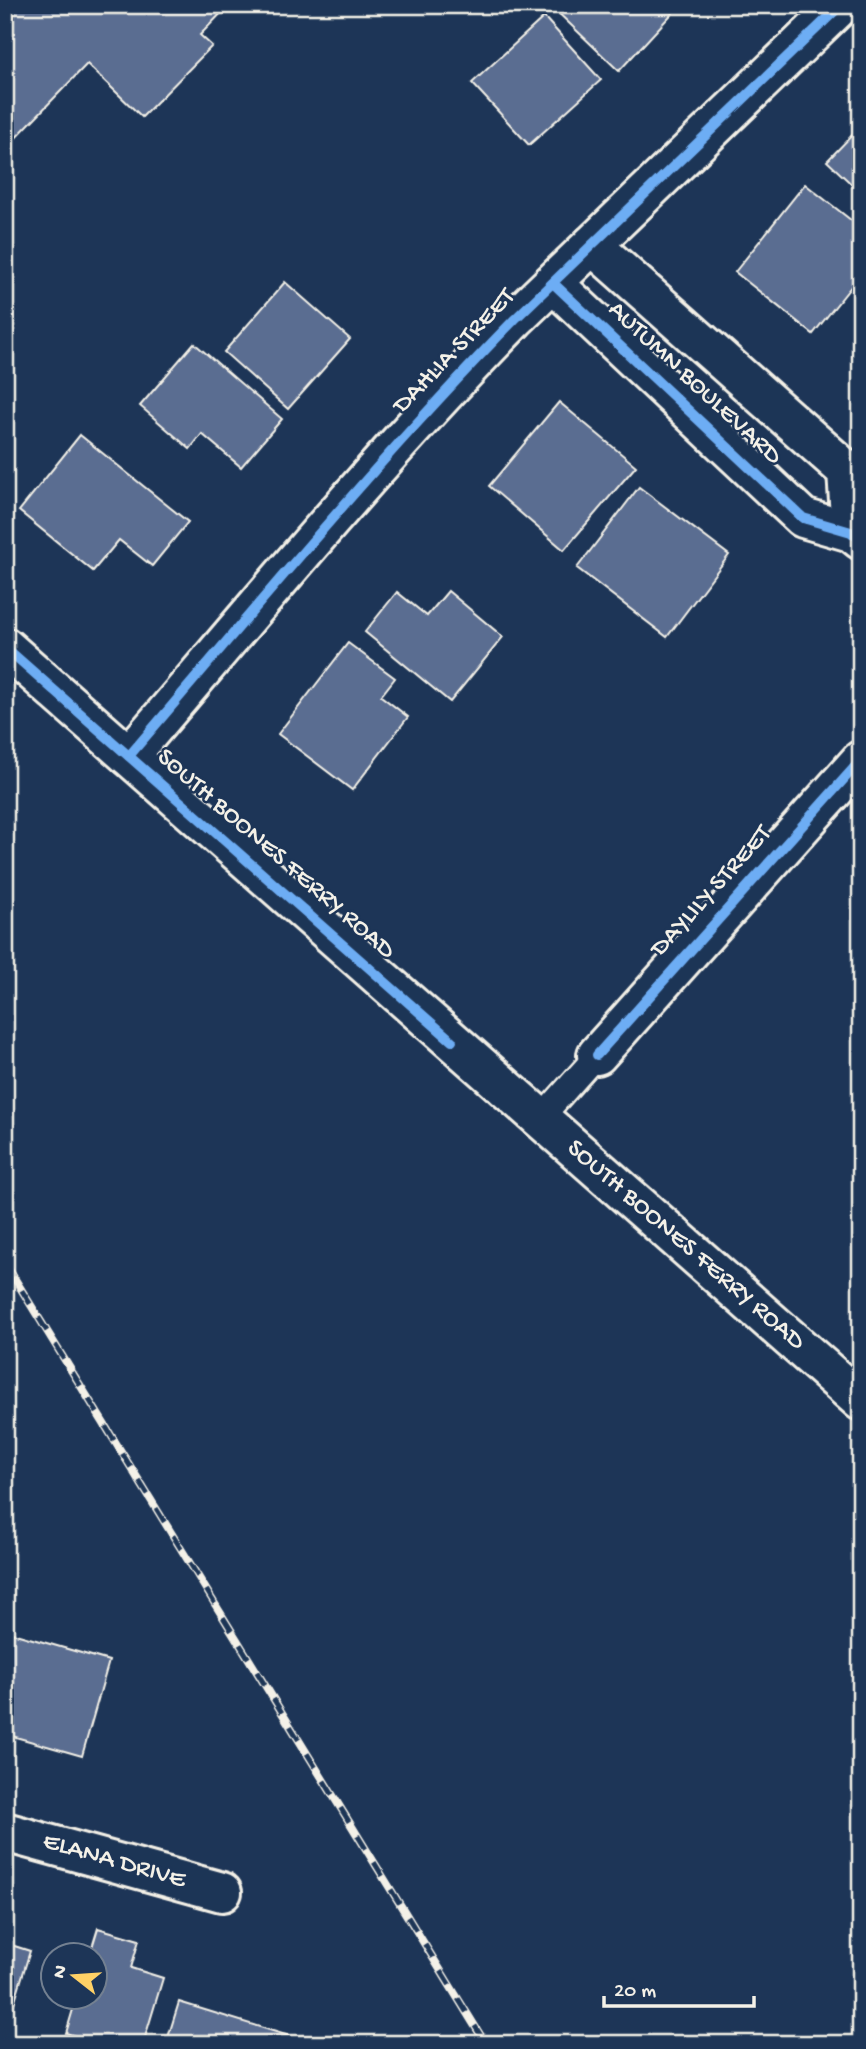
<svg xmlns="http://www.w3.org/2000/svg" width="866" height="2049" viewBox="0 0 866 2049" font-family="'Gochi Hand',sans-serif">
	<rect width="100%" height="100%" fill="#1d3557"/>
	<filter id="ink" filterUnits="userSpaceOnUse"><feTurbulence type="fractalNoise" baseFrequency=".0143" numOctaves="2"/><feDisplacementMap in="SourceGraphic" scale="14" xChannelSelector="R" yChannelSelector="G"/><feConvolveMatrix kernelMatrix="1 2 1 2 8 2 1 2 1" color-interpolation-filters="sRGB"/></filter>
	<g filter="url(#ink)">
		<!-- building -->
		<g fill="#5a6d91" stroke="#f4f1e8" stroke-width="2">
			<path d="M5,5H229L200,35L212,46L142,117L87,64L5,149Z"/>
			<path d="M550,5H680L619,71Z"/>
			<path d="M544,17L601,80L529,145L472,83Z"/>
			<path d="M861,126V193L827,161Z"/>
			<path d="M805,184L861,228V274L813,334L735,272Z"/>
			<path d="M285,282L350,339L288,409L224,352Z"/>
			<path d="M194,343L282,419L241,467L202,434L190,449L140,406Z"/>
			<path d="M559,402L636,466L564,550L489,486Z"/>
			<path d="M80,435L188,522L152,566L119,540L93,571L19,511Z"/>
			<path d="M639,487L729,555L667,637L577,568Z"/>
			<path d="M448,591L503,637L450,702L365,632L397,592L427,616Z"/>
			<path d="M348,643L395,678L381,696L408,717L352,790L278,734Z"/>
			<path d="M5,1631L109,1661L82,1756L5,1734Z"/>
			<path d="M98,1928L139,1940L131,1968L163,1978L143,2044H100L66,2033L77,1996H94V1954H90Z"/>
			<path d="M5,1943L30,1951L11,2013L5,2012Z"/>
			<path d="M179,2002L292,2037L289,2044H166Z"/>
		</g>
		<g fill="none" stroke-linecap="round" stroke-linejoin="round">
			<!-- lane casing -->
			<g stroke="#f4f1e8" stroke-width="28">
				<path id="lane" d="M540,1119L597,1055"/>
			</g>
			<!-- street casing -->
			<g stroke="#f4f1e8" stroke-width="44">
				<g id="street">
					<path d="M592,245L847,471L851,532"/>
					<path d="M553,283L803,518L851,532L861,540"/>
					<path d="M129,756C255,609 379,458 515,319L841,5"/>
					<path d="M597,1055L861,760"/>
					<path d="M5,1832L222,1892"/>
				</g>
			</g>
			<!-- secondary casing -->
			<g stroke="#f4f1e8" stroke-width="44">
				<path id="secondary" d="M5,647L861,1401"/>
			</g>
			<!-- lane -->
			<use href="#lane" stroke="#1d3557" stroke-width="23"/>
			<!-- street -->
			<use href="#street" stroke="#1d3557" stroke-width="38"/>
			<!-- secondary -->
			<use href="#secondary" stroke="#1d3557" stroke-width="38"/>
			<!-- rail casing -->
			<g stroke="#f4f1e8" stroke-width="8">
				<path id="rail" d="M5,1263L486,2044"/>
			</g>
			<!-- rail -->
			<use href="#rail" stroke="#1d3557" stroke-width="5" stroke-dasharray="16" stroke-linecap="butt"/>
			<!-- cycleway casing -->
			<g stroke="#1d3557" stroke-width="15">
				<g id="cycleway">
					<path d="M553,283L803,518L851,532L861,540"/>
					<path d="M5,647L452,1041"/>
					<path d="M129,756C255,609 379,458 515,319L841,5"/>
					<path d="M597,1055L861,760"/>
				</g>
			</g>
			<!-- cycleway -->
			<use href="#cycleway" stroke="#6dadf4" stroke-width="10"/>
		</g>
	</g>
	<g text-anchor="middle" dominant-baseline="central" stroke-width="5" stroke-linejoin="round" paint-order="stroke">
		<!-- street labels -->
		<g font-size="26" fill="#f4f1e8" stroke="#1d3557">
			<text transform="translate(455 352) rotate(-46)">DAHLIA STREET</text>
			<text transform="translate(694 384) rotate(43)">AUTUMN BOULEVARD</text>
			<text transform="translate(275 855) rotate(41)">SOUTH BOONES FERRY ROAD</text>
			<text transform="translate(712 892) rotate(-48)">DAYLILY STREET</text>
			<text transform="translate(685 1246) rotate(41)">SOUTH BOONES FERRY ROAD</text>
			<text transform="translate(114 1862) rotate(16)">ELANA DRIVE</text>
		</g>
	</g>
	<!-- margin -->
	<rect width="866" height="2049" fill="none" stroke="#1d3557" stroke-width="28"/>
	<rect x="14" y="14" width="838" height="2021" fill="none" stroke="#f4f1e8" stroke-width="2.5" filter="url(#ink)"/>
	<!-- north arrow -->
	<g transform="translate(74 1976) rotate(287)"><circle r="33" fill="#1d3557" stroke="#738091" stroke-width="2"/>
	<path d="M0-5L12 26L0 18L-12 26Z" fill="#ffd166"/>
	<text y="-10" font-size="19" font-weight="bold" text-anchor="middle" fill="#f4f1e8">N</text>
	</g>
	<!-- scale -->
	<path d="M604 1996v10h150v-10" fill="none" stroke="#f4f1e8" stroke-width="3.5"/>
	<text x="614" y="1996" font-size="21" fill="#f4f1e8" stroke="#1d3557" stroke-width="5" paint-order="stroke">20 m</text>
</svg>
